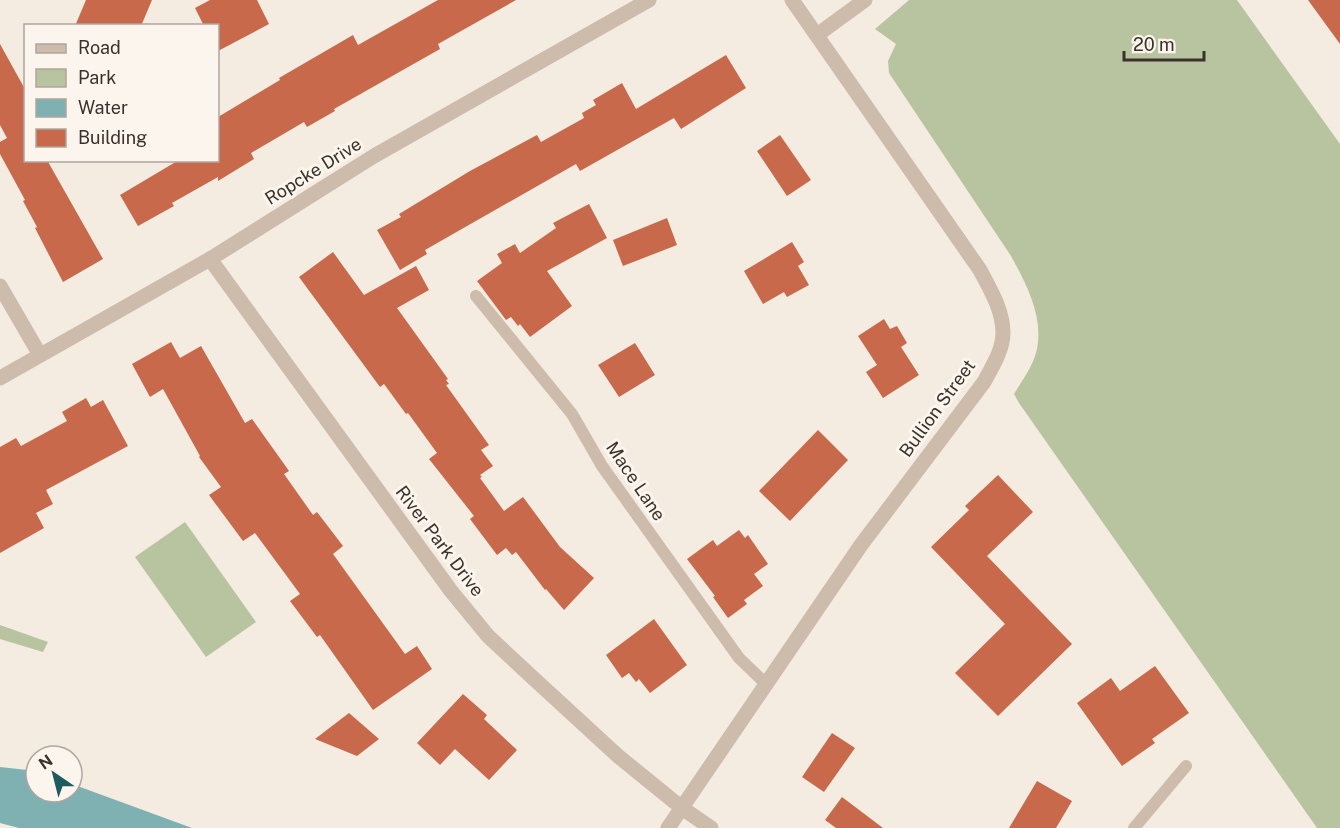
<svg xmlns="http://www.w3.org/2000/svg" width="1340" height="828" viewBox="0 0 1340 828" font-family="'Public Sans',sans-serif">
	<rect width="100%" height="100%" fill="#f4ebe1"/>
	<!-- green -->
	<g fill="#b8c4a0">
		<path d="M909,0H1237L1340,144V828H1317L1019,403L1014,394C1022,381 1032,367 1036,353C1045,319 1027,285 1011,256L889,73L888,61L896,44L875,29Z"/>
		<path d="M185,522L256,622L206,657L135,557Z"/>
		<path d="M0,625L48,642L43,652L0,639Z"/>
	</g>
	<!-- water -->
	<path fill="#7fb0b2" d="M0,767L36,771V792H72V784L192,828H19L0,823Z"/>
	<!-- building -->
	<g fill="#c8694b">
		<path d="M86,0H152L141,26H75Z"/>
		<path d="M210,0H257L269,24L218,51V26H204L195,8Z"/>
		<path d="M438,0H516L438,44L440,49L334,109L335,111L307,127L304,122L251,153L254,159L218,181V177L172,203L174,206L138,226L120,195L179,160H218V117L280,80L279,78L353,35L358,45Z"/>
		<path d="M1308,0H1340V44Z"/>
		<path d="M0,44L26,91V160H47L103,259L63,282L35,228L37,227L23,201L25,200L0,154V142L7,138L0,125Z"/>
		<path d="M726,55L746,88L681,129L674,118L580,171L576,164L425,250L427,254L400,270L377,230L401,217L399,214L470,171L537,135L541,142L584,118L582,113L596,105L593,100L622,83L636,109Z"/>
		<path d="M780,135L811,180L787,196L757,151Z"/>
		<path d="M589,204L607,238L547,271L572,306L530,337L520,324L518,326L511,317L506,320L477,281L502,263L497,254L515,244L520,253L556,228L553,223Z"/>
		<path d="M667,218L677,245L623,266L613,240Z"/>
		<path d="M792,242L804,262L798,266L809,285L787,297L784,292L763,304L744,271Z"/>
		<path d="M333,252L364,295L416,266L429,290L397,308L448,379L446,380L449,384L446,385L489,445L481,450L493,466L480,475L482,477L480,478L504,511L523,497L560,547L594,578L564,610L546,589L545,590L516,552L512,555L506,548L497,555L470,519L474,516L429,459L437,453L408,413L406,414L384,384L380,387L299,277Z"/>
		<path d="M884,319L890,329L897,326L907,343L901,347L919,375L883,398L866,372L877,365L858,336Z"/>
		<path d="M171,342L180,358L201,346L245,423L252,419L289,471L284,474L313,515L317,512L343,546L333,554L405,654L417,646L432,669L373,710L320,635L317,637L290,601L300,594L255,533L243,541L209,495L221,487L199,457L200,456L163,389L150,397L132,364Z"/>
		<path d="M635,343L655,375L619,397L598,365Z"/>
		<path d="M86,398L91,407L103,400L128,446L46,490L53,504L36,513L44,528L0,553V447L16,438L21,446L67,421L62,412Z"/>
		<path d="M818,430L848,460L790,521L759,491Z"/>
		<path d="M998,475L1033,512L987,556L1072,644L998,716L955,673L1005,624L931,547L969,510L965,506Z"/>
		<path d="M739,530L745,538L748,535L768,564L754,574L763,586L744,600L747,604L728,618L713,597L715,596L687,559L713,540L717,546Z"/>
		<path d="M654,619L687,665L650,693L639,679L636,682L629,673L622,678L606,655Z"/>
		<path d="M1155,666L1189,713L1152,739L1155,743L1122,766L1077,703L1111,678L1120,691Z"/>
		<path d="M463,694L487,715L484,719L517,750L489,780L455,749L440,765L417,743Z"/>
		<path d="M349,713L379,739L357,756L315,739Z"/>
		<path d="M832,733L855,748L824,792L802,777Z"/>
		<path d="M1037,781L1072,801L1056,828H1009Z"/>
		<path d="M842,797L883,828H836L825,820Z"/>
	</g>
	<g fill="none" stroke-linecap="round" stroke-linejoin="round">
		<!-- service -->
		<g stroke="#cdbbac" stroke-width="12">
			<path d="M476,296L572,414L602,466L739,658L767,685"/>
			<path d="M1134,828L1186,766"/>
		</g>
		<!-- minor -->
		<g stroke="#cdbbac" stroke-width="15">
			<path d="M817,35L865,0"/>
			<path d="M210,259L451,591L488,636L532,677L618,756L682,808"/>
			<path d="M0,286L40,355"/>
			<path d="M0,378L210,259L374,156L649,0"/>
		</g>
		<!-- tertiary -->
		<g stroke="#cdbbac" stroke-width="15">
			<path d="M682,808L711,828"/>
			<path d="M668,828L861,545L984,382C992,367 1003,350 1003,333C1003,310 990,289 980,270L792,0"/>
		</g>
	</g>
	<g text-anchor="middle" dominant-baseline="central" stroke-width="6" stroke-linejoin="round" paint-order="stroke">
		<!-- street labels -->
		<g font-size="18" fill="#3b302b" stroke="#fbf5ee">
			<text transform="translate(313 171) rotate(-32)">Ropcke Drive</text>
			<text transform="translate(937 408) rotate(-54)">Bullion Street</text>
			<text transform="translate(636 481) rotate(56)">Mace Lane</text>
			<text transform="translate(440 541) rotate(53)">River Park Drive</text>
		</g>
	</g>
	<!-- legend -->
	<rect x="24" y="24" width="195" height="138" fill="#fbf5ee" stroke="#aea6a0" stroke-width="1.5"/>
	<rect x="36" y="44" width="30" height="9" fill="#cdbbac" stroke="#aea6a0" stroke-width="1.5"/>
	<text x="78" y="54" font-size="18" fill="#3b302b">Road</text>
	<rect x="36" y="69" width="30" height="18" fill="#b8c4a0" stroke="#aea6a0" stroke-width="1.5"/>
	<text x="78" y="84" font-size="18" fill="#3b302b">Park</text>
	<rect x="36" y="99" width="30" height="18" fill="#7fb0b2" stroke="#aea6a0" stroke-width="1.5"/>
	<text x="78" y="114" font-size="18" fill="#3b302b">Water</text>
	<rect x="36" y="129" width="30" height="18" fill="#c8694b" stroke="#aea6a0" stroke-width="1.5"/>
	<text x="78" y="144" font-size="18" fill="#3b302b">Building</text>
	<!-- north arrow -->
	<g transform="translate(54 774) rotate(325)"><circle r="28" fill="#fbf5ee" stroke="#aea6a0" stroke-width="1.5"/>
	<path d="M0-4.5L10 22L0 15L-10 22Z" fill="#1f5a5e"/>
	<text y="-9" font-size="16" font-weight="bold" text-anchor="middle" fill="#3b302b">N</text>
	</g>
	<!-- scale -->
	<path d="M1124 51v9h80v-9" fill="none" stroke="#3b302b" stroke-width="3"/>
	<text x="1133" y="51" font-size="18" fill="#3b302b" stroke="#fbf5ee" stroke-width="4.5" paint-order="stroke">20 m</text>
</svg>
